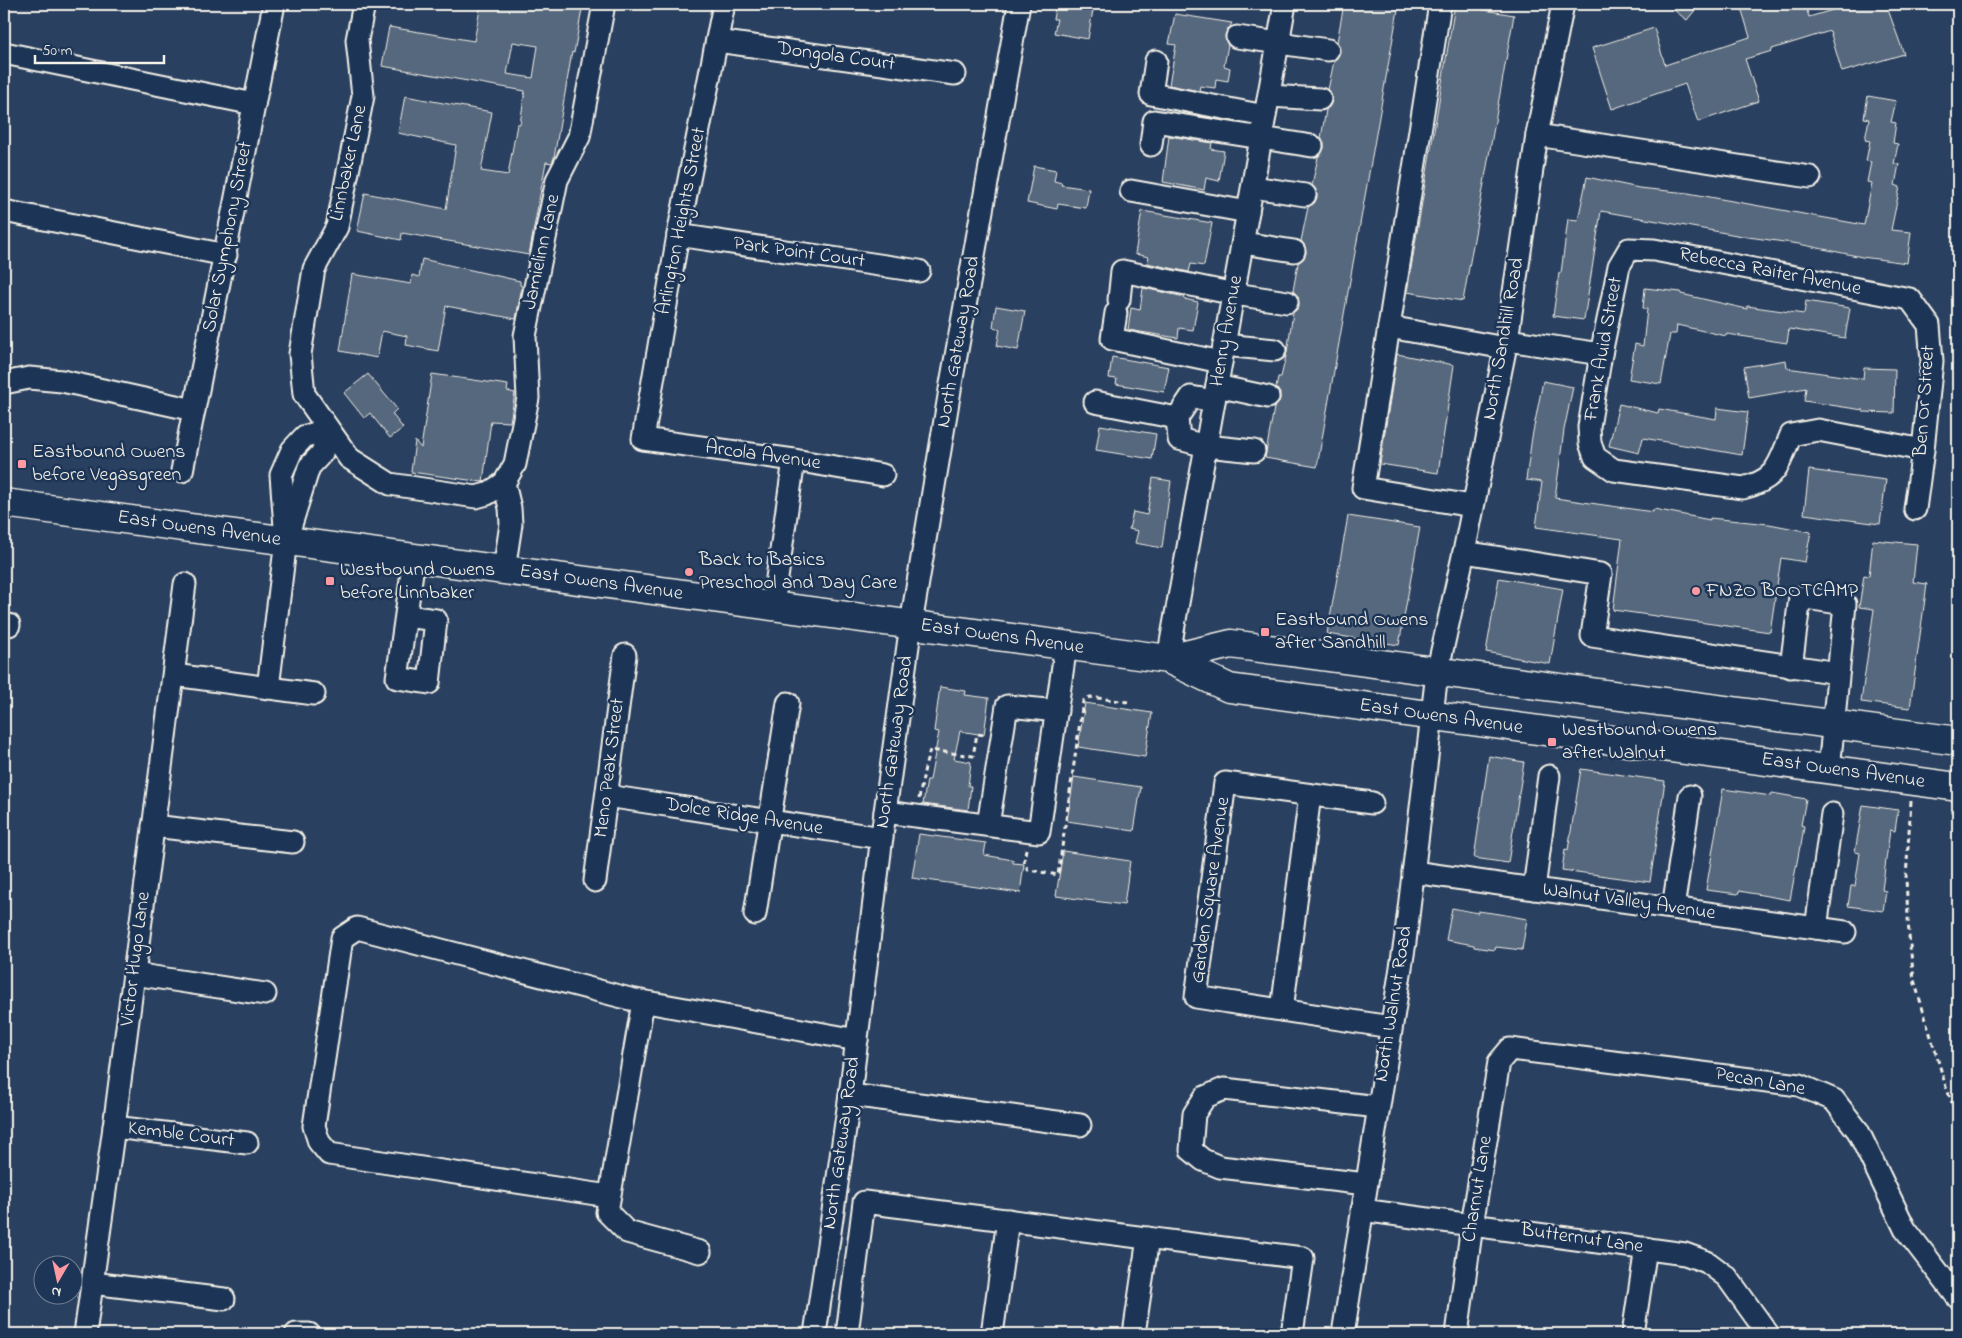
<svg xmlns="http://www.w3.org/2000/svg" width="1962" height="1338" viewBox="0 0 1962 1338" font-family="'Indie Flower',sans-serif">
	<rect width="100%" height="100%" fill="#2a4060"/>
	<filter id="ink" filterUnits="userSpaceOnUse"><feTurbulence type="fractalNoise" baseFrequency=".02" numOctaves="2"/><feDisplacementMap in="SourceGraphic" scale="10" xChannelSelector="R" yChannelSelector="G"/><feConvolveMatrix kernelMatrix="1 2 1 2 8 2 1 2 1" color-interpolation-filters="sRGB"/></filter>
	<g filter="url(#ink)">
		<!-- building -->
		<g fill="#56677d" stroke="#f4f1e8" fill-rule="evenodd">
			<path d="M481,4H583L574,53L572,52L554,158L552,163L546,162L529,255L402,233L401,240L357,231L365,193L446,209L456,145L398,133L405,96L492,112L481,171L508,175L517,124H520L525,91L382,66L389,27L474,41ZM513,42L538,46L533,78L507,74Z"/>
			<path d="M1056,4H1094L1088,39L1054,33L1057,19H1053Z"/>
			<path d="M1344,4H1399L1317,467L1265,458L1274,408L1280,399V393L1276,388L1278,377H1281L1287,352L1293,313L1299,304L1298,297L1293,291L1298,263L1303,259L1306,253L1305,246L1301,241L1308,207L1314,203L1317,197L1316,190L1312,185L1318,157L1324,148V142L1321,138L1326,110L1332,100L1331,94L1328,90L1334,61L1340,52L1337,42Z"/>
			<path d="M1666,4H1700L1687,20Z"/>
			<path d="M1740,4H1805L1809,17L1853,4H1886L1904,54L1842,72L1830,31L1772,49V51L1745,59L1759,101L1715,116L1698,122L1685,84L1612,109L1592,48L1654,28L1665,65L1750,37Z"/>
			<path d="M1455,5L1514,15L1463,301L1407,292Z"/>
			<path d="M1175,14L1232,23L1225,36L1228,45L1224,66L1230,68L1228,81L1216,79L1215,88L1200,86L1199,91L1169,85L1176,45L1169,44Z"/>
			<path d="M1868,96L1896,101L1891,122L1896,123L1893,143L1898,144L1894,164H1899L1895,185L1900,187L1891,230L1911,232L1907,263L1862,257L1799,244L1748,237L1601,211L1584,320L1553,316L1559,273H1561L1568,219L1578,220L1587,177L1639,188L1688,193L1864,225L1872,183L1867,182L1871,162L1866,161L1870,141L1865,140L1869,119L1864,118Z"/>
			<path d="M1169,136L1212,143L1211,149L1224,151L1219,181L1206,178L1204,190L1163,182Z"/>
			<path d="M1034,166L1056,170L1054,181L1062,183L1061,185L1089,189L1086,208L1058,204L1057,209L1027,203Z"/>
			<path d="M1142,211L1212,223L1204,266L1191,264L1189,272L1147,263L1149,257L1135,254Z"/>
			<path d="M422,259L520,281V285L522,286L516,319L446,306L438,351L406,345L407,336L382,331L377,358L340,351L352,274L411,284L412,275L419,277Z"/>
			<path d="M1143,288L1185,297L1184,299L1198,302L1193,330L1179,328L1178,338L1128,330L1131,308L1140,310Z"/>
			<path d="M1645,288L1681,292V294L1747,309V306L1804,314L1806,301L1850,308L1845,338L1789,329L1787,343L1727,334L1726,336L1677,325L1676,334H1670L1661,384L1629,379L1635,344L1643,346L1647,309L1643,308Z"/>
			<path d="M996,306L1025,311L1018,350L997,346L1000,329L993,327Z"/>
			<path d="M1397,354L1454,365L1438,473L1380,464Z"/>
			<path d="M1112,357L1169,367L1164,392L1116,384L1117,379L1109,378Z"/>
			<path d="M1786,360L1787,368L1863,379L1864,368L1895,369L1894,413L1863,412V410L1804,401L1806,388L1749,398L1744,367Z"/>
			<path d="M368,374L397,409L392,414L403,428L390,438L370,413L364,418L344,393Z"/>
			<path d="M432,374L508,385L507,391L515,393L510,422L491,421L483,482L411,472L415,441L421,448Z"/>
			<path d="M1543,381L1573,387L1564,430L1555,498L1653,512L1654,509L1710,520V518L1769,524L1811,532L1805,562L1781,558L1770,632L1613,610L1622,539L1536,527L1542,482L1526,480L1532,437Z"/>
			<path d="M1619,404L1658,413L1659,409L1716,419L1717,408L1748,412L1742,455L1643,438L1639,453L1609,446Z"/>
			<path d="M1100,425L1156,434L1152,459L1096,450Z"/>
			<path d="M1809,470L1886,480L1880,524L1804,514Z"/>
			<path d="M1153,478L1171,481L1162,548L1135,543L1138,531L1129,529L1133,512L1147,515Z"/>
			<path d="M1348,516L1420,527L1399,645L1327,634Z"/>
			<path d="M1873,540L1917,544L1913,582L1927,584L1910,708L1861,702L1874,609L1859,607L1864,575L1869,576Z"/>
			<path d="M1499,578L1563,589L1550,664L1486,652Z"/>
			<path d="M940,687L966,691L965,695L989,698L984,735L960,731L954,759L971,762L968,786H971L968,810L923,804L927,780H930L939,732L934,731Z"/>
			<path d="M1085,703L1152,713L1145,757L1078,747Z"/>
			<path d="M1489,756L1524,762L1508,863L1474,858Z"/>
			<path d="M1581,769L1665,781L1650,882L1562,870L1565,849L1568,850Z"/>
			<path d="M1074,777L1141,787L1134,831L1067,821Z"/>
			<path d="M1723,789L1771,796L1772,793L1806,799L1801,825L1804,826L1801,846H1800L1790,900L1739,891L1738,894L1706,890Z"/>
			<path d="M1863,805L1898,810L1895,831L1890,830L1882,890L1886,891L1883,911L1848,906L1851,886H1855L1860,853L1855,852Z"/>
			<path d="M919,834L986,843L984,855L1013,860V863L1024,864L1020,893L912,878Z"/>
			<path d="M1063,851L1130,861L1124,905L1056,896Z"/>
			<path d="M1452,908L1478,913V911L1500,914L1527,919L1522,950L1496,947L1495,950L1474,947V945L1446,940Z"/>
		</g>
		<g fill="none" stroke-linecap="round" stroke-linejoin="round">
			<!-- minor casing -->
			<g stroke="#f4f1e8" stroke-width="25">
				<g id="minor">
					<path d="M364,4L357,40L363,96L337,227L314,269L300,354L304,394L349,458L390,484L476,497L487,494L504,483L515,464L528,398L525,336L557,180L579,137L604,4"/>
					<path d="M724,4L678,235L643,439L794,460L883,475"/>
					<path d="M1440,4L1389,327L1505,348"/>
					<path d="M1237,37L1328,50"/>
					<path d="M717,41L955,74"/>
					<path d="M4,53L254,104"/>
					<path d="M1156,61L1151,94L1265,116"/>
					<path d="M1269,96L1320,99"/>
					<path d="M1537,135L1810,177"/>
					<path d="M1151,145L1154,121L1312,146"/>
					<path d="M1253,187L1305,195"/>
					<path d="M1131,191L1248,212"/>
					<path d="M4,211L226,255"/>
					<path d="M678,235L919,271"/>
					<path d="M1243,243L1294,251"/>
					<path d="M1119,300L1122,271L1235,294L1287,302"/>
					<path d="M1116,313L1112,339L1221,362"/>
					<path d="M1389,327L1363,488L1472,506"/>
					<path d="M1507,340L1601,354"/>
					<path d="M1224,345L1275,350"/>
					<path d="M4,383L29,378L62,381L194,410"/>
					<path d="M1217,386L1268,397"/>
					<path d="M1214,401L1191,397L1177,418L1179,439L1206,446L1254,451"/>
					<path d="M1095,402L1177,418"/>
					<path d="M182,471L274,4"/>
					<path d="M1915,509L1923,450L1932,361L1929,325L1910,299L1654,250L1629,249L1619,266L1601,354L1589,427L1590,443L1595,457L1614,470L1743,488C1778,479 1778,465 1791,435L1818,430L1923,450"/>
					<path d="M289,531L309,467L322,453L328,430"/>
					<path d="M1464,552L1601,574L1592,636L1838,673"/>
					<path d="M504,570L511,524L510,508L504,483"/>
					<path d="M773,606L794,460"/>
					<path d="M406,616L436,620L429,683L397,678L414,558"/>
					<path d="M4,624L9,625"/>
					<path d="M1168,659L1285,4"/>
					<path d="M1791,667L1800,597L1845,604L1829,770"/>
					<path d="M174,675L314,694"/>
					<path d="M268,688L286,540L281,475L292,450L305,436L328,430"/>
					<path d="M607,796L882,838"/>
					<path d="M1372,803L1225,783L1196,997L1391,1027"/>
					<path d="M885,812L1039,832L1066,645"/>
					<path d="M988,825L1007,706L1057,711"/>
					<path d="M153,826L293,842"/>
					<path d="M1413,872L1845,932"/>
					<path d="M595,881L625,655"/>
					<path d="M1534,889L1549,776"/>
					<path d="M1673,908L1690,796"/>
					<path d="M755,914L788,703"/>
					<path d="M1816,928L1832,814"/>
					<path d="M134,974L265,994"/>
					<path d="M643,1002L607,1212L627,1232L700,1252"/>
					<path d="M1282,1010L1310,795"/>
					<path d="M850,1095L1080,1125"/>
					<path d="M114,1127L247,1143"/>
					<path d="M1366,1184L1220,1167L1203,1160L1191,1150L1194,1114L1205,1097L1224,1089L1378,1107"/>
					<path d="M609,1196L329,1154L319,1142L314,1126L342,938L357,928L630,999L857,1040"/>
					<path d="M1362,1210L1685,1254L1707,1262L1727,1277L1768,1334"/>
					<path d="M92,1283L224,1299"/>
					<path d="M85,1334L114,1127L185,584"/>
					<path d="M296,1334H309"/>
					<path d="M815,1334L850,1095L885,812L911,624L951,384L1019,4"/>
					<path d="M847,1334L864,1202L1303,1258L1292,1334"/>
					<path d="M992,1334L1008,1220"/>
					<path d="M1134,1334L1148,1238"/>
					<path d="M1343,1334L1405,942L1437,673L1464,552L1507,340L1537,135L1563,4"/>
					<path d="M1457,1334L1472,1225L1499,1062L1510,1049L1799,1085L1834,1100L1858,1131L1905,1229L1958,1298"/>
					<path d="M1633,1334L1646,1248"/>
				</g>
			</g>
			<!-- major casing -->
			<g stroke="#f4f1e8" stroke-width="31">
				<g id="major">
					<path d="M4,503L1168,659L1229,688L1958,787"/>
					<path d="M1168,659L1231,644L1958,741"/>
				</g>
			</g>
			<!-- path -->
			<g stroke="#f4f1e8" stroke-width="3" stroke-dasharray="5 4" stroke-linecap="butt">
				<path d="M919,799L925,767L930,750L973,756L977,734L984,735"/>
				<path d="M1911,801L1906,878L1909,936L1914,980L1946,1087L1958,1118"/>
				<path d="M1026,849L1024,861L1028,870L1058,875L1083,701L1090,697L1128,702"/>
			</g>
			<!-- minor -->
			<use href="#minor" stroke="#1d3557" stroke-width="21"/>
			<!-- major -->
			<use href="#major" stroke="#1d3557" stroke-width="28"/>
		</g>
	</g>
	<!-- markers -->
	<g fill="#ff9aa2" stroke="#1d3557" stroke-width="2">
		<rect x="17" y="459" width="10" height="10" rx="2.5"/>
		<circle cx="689" cy="572" r="5"/>
		<rect x="325" y="576" width="10" height="10" rx="2.5"/>
		<circle cx="1696" cy="591" r="5"/>
		<rect x="1260" y="627" width="10" height="10" rx="2.5"/>
		<rect x="1547" y="737" width="10" height="10" rx="2.5"/>
	</g>
	<g text-anchor="middle" dominant-baseline="central" stroke-width="5" stroke-linejoin="round" paint-order="stroke">
		<!-- street labels -->
		<g font-size="20" fill="#f4f1e8" stroke="#1d3557">
			<text transform="translate(836 57) rotate(8)">Dongola Court</text>
			<text transform="translate(349 163) rotate(-78)">Linnbaker Lane</text>
			<text transform="translate(682 221) rotate(-79)">Arlington Heights Street</text>
			<text transform="translate(228 237) rotate(-79)">Solar Symphony Street</text>
			<text transform="translate(542 252) rotate(-78)">Jamielinn Lane</text>
			<text transform="translate(799 253) rotate(8)">Park Point Court</text>
			<text transform="translate(1770 272) rotate(11)">Rebecca Raiter Avenue</text>
			<text transform="translate(1227 331) rotate(-80)">Henry Avenue</text>
			<text transform="translate(1504 339) rotate(-80)">North Sandhill Road</text>
			<text transform="translate(959 342) rotate(-80)">North Gateway Road</text>
			<text transform="translate(1604 349) rotate(-80)">Frank Auid Street</text>
			<text transform="translate(1925 401) rotate(-86)">Ben Or Street</text>
			<text transform="translate(763 456) rotate(8)">Arcola Avenue</text>
			<text transform="translate(199 529) rotate(8)">East Owens Avenue</text>
			<text transform="translate(601 583) rotate(8)">East Owens Avenue</text>
			<text transform="translate(1002 637) rotate(8)">East Owens Avenue</text>
			<text transform="translate(1441 717) rotate(8)">East Owens Avenue</text>
			<text transform="translate(895 742) rotate(-82)">North Gateway Road</text>
			<text transform="translate(610 768) rotate(-83)">Meno Peak Street</text>
			<text transform="translate(1843 771) rotate(8)">East Owens Avenue</text>
			<text transform="translate(744 817) rotate(9)">Dolce Ridge Avenue</text>
			<text transform="translate(1211 890) rotate(-82)">Garden Square Avenue</text>
			<text transform="translate(1629 902) rotate(8)">Walnut Valley Avenue</text>
			<text transform="translate(136 959) rotate(-83)">Victor Hugo Lane</text>
			<text transform="translate(1394 1004) rotate(-81)">North Walnut Road</text>
			<text transform="translate(1760 1082) rotate(10)">Pecan Lane</text>
			<text transform="translate(181 1135) rotate(7)">Kemble Court</text>
			<text transform="translate(842 1143) rotate(-82)">North Gateway Road</text>
			<text transform="translate(1478 1189) rotate(-81)">Charnut Lane</text>
			<text transform="translate(1582 1239) rotate(8)">Butternut Lane</text>
		</g>
		<!-- poi labels -->
		<g font-size="20" fill="#f4f1e8" stroke="#1d3557" text-anchor="start">
			<text x="32" y="452">Eastbound Owens<tspan x="32" dy="23">before Vegasgreen</tspan></text>
			<text x="699" y="560">Back to Basics<tspan x="699" dy="23">Preschool and Day Care</tspan></text>
			<text x="340" y="570">Westbound Owens<tspan x="340" dy="23">before Linnbaker</tspan></text>
			<text x="1706" y="591">FNZO BOOTCAMP</text>
			<text x="1275" y="620">Eastbound Owens<tspan x="1275" dy="23">after Sandhill</tspan></text>
			<text x="1562" y="730">Westbound Owens<tspan x="1562" dy="23">after Walnut</tspan></text>
		</g>
	</g>
	<!-- margin -->
	<rect width="1962" height="1338" fill="none" stroke="#1d3557" stroke-width="20"/>
	<rect x="10" y="10" width="1942" height="1318" fill="none" stroke="#f4f1e8" stroke-width="2" filter="url(#ink)"/>
	<!-- north arrow -->
	<g transform="translate(58 1280) rotate(189)"><circle r="24" fill="#1d3557" stroke="#738091"/>
	<path d="M0-4L9 19L0 12L-9 19Z" fill="#ff9aa2"/>
	<text y="-8" font-size="14" font-weight="bold" text-anchor="middle" fill="#f4f1e8">N</text>
	</g>
	<!-- scale -->
	<path d="M35 55v8h129v-8" fill="none" stroke="#f4f1e8" stroke-width="2.5"/>
	<text x="42" y="55" font-size="15" fill="#f4f1e8" stroke="#1d3557" stroke-width="4" paint-order="stroke">50 m</text>
</svg>
